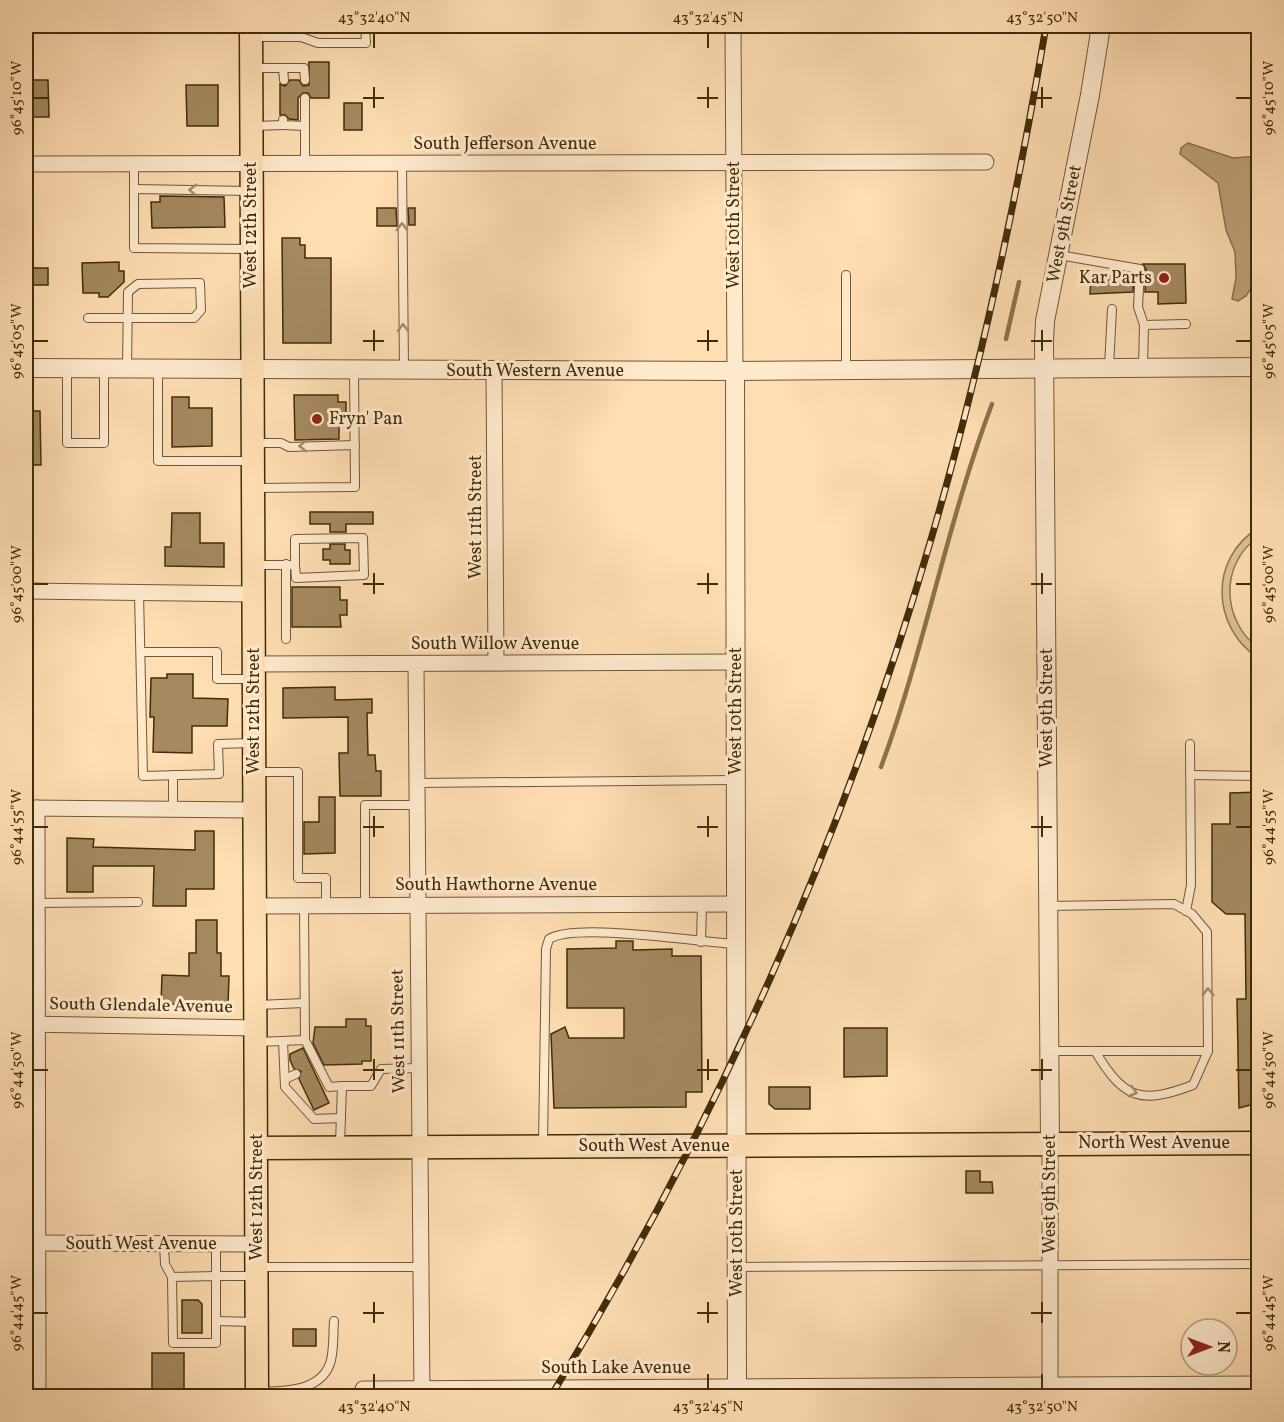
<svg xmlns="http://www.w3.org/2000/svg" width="1284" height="1422" viewBox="0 0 1284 1422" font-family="Vollkorn,serif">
	<rect width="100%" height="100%" fill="#ffdeb3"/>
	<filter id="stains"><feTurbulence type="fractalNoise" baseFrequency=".00333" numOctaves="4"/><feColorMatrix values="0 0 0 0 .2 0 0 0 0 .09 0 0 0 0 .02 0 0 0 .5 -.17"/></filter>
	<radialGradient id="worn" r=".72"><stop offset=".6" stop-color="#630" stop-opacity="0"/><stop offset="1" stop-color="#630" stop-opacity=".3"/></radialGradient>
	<!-- green -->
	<g fill="#dfc096" stroke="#91764f" stroke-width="1.5">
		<path d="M1258,528V537C1219,565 1222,620 1258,648V658C1211,626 1209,559 1258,528Z"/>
		<path d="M26,1243H39L38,1396H26Z"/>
	</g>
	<!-- water -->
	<path fill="#bfa179" stroke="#8d724c" stroke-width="1.5" d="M1188,143L1233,158L1258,156V278L1246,296L1238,301L1232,299L1236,278L1235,252L1226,230L1218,183L1180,154L1181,148Z"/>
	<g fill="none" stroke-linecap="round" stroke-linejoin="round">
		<!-- stream -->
		<g stroke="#8d724c" stroke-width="4.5">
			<path d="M1006,339L1019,282"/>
			<path d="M881,767C925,648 947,522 992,404"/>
		</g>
	</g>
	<!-- building -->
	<g fill="#a58961" stroke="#432c08" stroke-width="1.5">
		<path d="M309,62H329V98H311L308,93H303L298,98V120L289,119L285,115H280V84L285,86L290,80H299L303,86L309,85Z"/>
		<path d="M31,80H48L49,117H32Z"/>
		<path d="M186,85H218V126H187Z"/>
		<rect x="344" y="103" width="18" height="27"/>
		<path d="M160,196L224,197L225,227L152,228L151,202H160Z"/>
		<path d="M377,208H396L397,226H377Z"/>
		<path d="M408,208H415V225H409Z"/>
		<path d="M282,238H300V245H305V258H331V343H283Z"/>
		<path d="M119,262V271H124V282L108,297H99V293H83L82,263Z"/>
		<path d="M1143,264H1185L1186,303L1158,304V292H1145L1146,269Z"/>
		<rect x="26" y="268" width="22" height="17"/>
		<path d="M1091,276H1134L1133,292L1090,294Z"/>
		<path d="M294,395H338V402H346V415H339V439L295,440Z"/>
		<path d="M172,397H189V408H212V446L172,447Z"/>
		<path d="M26,411H40L41,465H26Z"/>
		<path d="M310,512H373V524H346V532H330V524H310Z"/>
		<path d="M172,513H200V543H224V567L165,566V547H171Z"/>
		<path d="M330,544H345V550H350V564H330V560H323V549H330Z"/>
		<path d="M292,587H340V600H347V615H340L341,627H292Z"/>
		<path d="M167,674H193V698L228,699L227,726H192V753L153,752L154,717H150L151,678H167Z"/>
		<path d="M335,687V700L372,699V713H367L368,755H375L376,771H381V796H340L339,753H348V717L283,718V688Z"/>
		<path d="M1258,792V1103L1239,1108L1237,999H1246L1245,914H1226L1212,902V824H1230V793Z"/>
		<path d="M319,797H335V853L304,854V822H319Z"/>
		<path d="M195,831H214V889H186V906H153L154,866H93V892H67V838L94,839L93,847L195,850Z"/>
		<path d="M196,920H217V953H221V976H229L228,1005L161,1004L162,975L189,976V953H196Z"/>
		<path d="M616,941H633V950L672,949V956H701L702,1092H686V1107L554,1108L551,1034L565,1027L569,1038H624V1008H567V949L616,948Z"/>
		<path d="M346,1019H366V1026H371V1061H362V1064L324,1065L313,1043L315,1027H346Z"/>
		<path d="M844,1028H887V1076L844,1077Z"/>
		<path d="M303,1048L329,1103L314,1110L299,1079L301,1071L294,1069L290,1060V1054Z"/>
		<path d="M769,1087H810V1109H775L769,1104Z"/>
		<path d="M966,1171H980V1182H992L993,1193H966Z"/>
		<path d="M182,1300H198L202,1304V1333H182Z"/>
		<rect x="293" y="1329" width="23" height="17"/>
		<rect x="152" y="1353" width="32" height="43"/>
	</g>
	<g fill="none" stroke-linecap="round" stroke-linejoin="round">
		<!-- service casing -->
		<g stroke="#725833" stroke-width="10">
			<g id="service">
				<path d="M254,37H301V26"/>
				<path d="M301,37L318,43H366L365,26"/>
				<path d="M252,68H304L305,80"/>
				<path d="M283,68L284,80"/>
				<path d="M305,98V164"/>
				<path d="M283,120V125L305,126"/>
				<path d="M255,126L283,125"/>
				<path d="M134,164V248L249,249"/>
				<path d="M402,164L404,369"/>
				<path d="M134,189L250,191"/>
				<path d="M1059,255L1140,269L1138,307L1144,325"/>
				<path d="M846,275V370"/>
				<path d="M88,318H194L201,310L200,283L138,284L128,292L127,368"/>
				<path d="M1109,367L1112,309"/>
				<path d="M1143,367L1144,325L1186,324"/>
				<path d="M158,368V461H251"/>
				<path d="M67,370V443H104V370"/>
				<path d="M255,443H281L289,447L355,445"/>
				<path d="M255,488L355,487L354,370"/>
				<path d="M255,565H295L296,578L364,575L363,538L295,539V565"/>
				<path d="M139,593L143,776L219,774L218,744L251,743"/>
				<path d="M286,639V564"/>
				<path d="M141,652H217V679H251"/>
				<path d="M256,772H298V878H326V905"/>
				<path d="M173,775V809"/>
				<path d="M1190,775L1258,776"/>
				<path d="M417,783L735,780"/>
				<path d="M36,903L138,902"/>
				<path d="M304,905L305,1040"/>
				<path d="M365,905V805H417"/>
				<path d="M1048,906L1174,904L1192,914L1207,932L1208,1051L1193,1085C1140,1105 1124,1099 1095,1051"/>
				<path d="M1186,911L1191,885L1190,744"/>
				<path d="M701,942L702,904"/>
				<path d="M258,1005L304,1003"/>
				<path d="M283,1041L285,1087L314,1119L341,1118"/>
				<path d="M258,1042L305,1040L329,1087L342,1086"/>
				<path d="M1051,1051H1208"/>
				<path d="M285,1079L296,1074"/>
				<path d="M340,1144L342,1086H371L381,1069L419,1068"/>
				<path d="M543,1144L546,949L549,939C575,922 699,942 735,944"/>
				<path d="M164,1244L165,1264L172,1277"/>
				<path d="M216,1244V1276H254"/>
				<path d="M258,1267H421"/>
				<path d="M738,1267L1258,1264"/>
				<path d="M216,1276V1343H173L172,1277Z"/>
				<path d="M216,1321L254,1322"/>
				<path d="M259,1392C285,1391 323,1392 331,1360C334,1348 333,1334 334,1321"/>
			</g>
		</g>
		<!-- minor casing -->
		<g stroke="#725833" stroke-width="17">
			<g id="minor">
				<path d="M733,26L735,371"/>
				<path d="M26,164L986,162"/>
				<path d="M494,371L496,663"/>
				<path d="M26,591L254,594"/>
				<path d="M254,664L736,662"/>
				<path d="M416,664L422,1396"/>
				<path d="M26,808L255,810"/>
				<path d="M37,808L38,1396"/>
				<path d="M255,906L736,904"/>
				<path d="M26,1024L256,1028"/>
				<path d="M26,1243L256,1244"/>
				<path d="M363,1389L1258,1384"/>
				<path d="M1050,1396V1143"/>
			</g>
		</g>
		<!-- tertiary casing -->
		<g stroke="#725833" stroke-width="20">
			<g id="tertiary">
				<path d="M26,368L735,371L1258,367"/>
				<path d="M735,371L737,1396"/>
				<path d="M1050,1143L1044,342L1045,321L1090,95L1101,26"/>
			</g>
		</g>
		<!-- primary casing -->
		<g stroke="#432c08" stroke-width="25">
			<g id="primary">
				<path d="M251,26L257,1396"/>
				<path d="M257,1148L1258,1143"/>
			</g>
		</g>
		<!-- service -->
		<use href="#service" stroke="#ffeace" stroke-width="8"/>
		<!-- minor -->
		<use href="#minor" stroke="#ffeace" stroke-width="15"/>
		<!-- tertiary -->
		<use href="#tertiary" stroke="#ffeace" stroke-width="18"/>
		<!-- primary -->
		<use href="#primary" stroke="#ffdeb3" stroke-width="22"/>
		<!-- rail casing -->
		<g stroke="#432c08" stroke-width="7">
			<path id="rail" d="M551,1396C714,1129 845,837 932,536C981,368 1017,198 1046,26"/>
		</g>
		<!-- rail -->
		<use href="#rail" stroke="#ffeace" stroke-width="4.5" stroke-dasharray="14" stroke-linecap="butt"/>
	</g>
	<!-- one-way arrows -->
	<defs><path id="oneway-chevron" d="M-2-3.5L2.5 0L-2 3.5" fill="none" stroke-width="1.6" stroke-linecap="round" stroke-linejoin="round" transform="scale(1.5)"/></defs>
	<g stroke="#a18b6b">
		<use href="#oneway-chevron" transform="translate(193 190) rotate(-179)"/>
		<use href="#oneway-chevron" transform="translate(402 227) rotate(-90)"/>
		<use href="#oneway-chevron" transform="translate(403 328) rotate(-91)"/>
		<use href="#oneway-chevron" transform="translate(303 446) rotate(179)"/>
		<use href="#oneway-chevron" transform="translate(1208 992) rotate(-91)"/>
		<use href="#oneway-chevron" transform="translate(1133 1092) rotate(16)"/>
	</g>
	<!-- ticks -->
	<path fill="none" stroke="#432c08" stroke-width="2" d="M374,33V48M708,33V48M1042,33V48M374,87V108M708,87V108M1042,87V108M33,98H48M363,98H384M697,98H718M1031,98H1052M1236,98H1251M374,330V351M708,330V351M1042,330V351M33,341H48M363,341H384M697,341H718M1031,341H1052M1236,341H1251M374,573V594M708,573V594M1042,573V594M33,584H48M363,584H384M697,584H718M1031,584H1052M1236,584H1251M374,816V837M708,816V837M1042,816V837M33,827H48M363,827H384M697,827H718M1031,827H1052M1236,827H1251M374,1059V1080M708,1059V1080M1042,1059V1080M33,1070H48M363,1070H384M697,1070H718M1031,1070H1052M1236,1070H1251M374,1302V1323M708,1302V1323M1042,1302V1323M33,1313H48M363,1313H384M697,1313H718M1031,1313H1052M1236,1313H1251M374,1374V1389M708,1374V1389M1042,1374V1389"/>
	<!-- markers -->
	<g fill="#8f2418" stroke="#ffeace" stroke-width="2">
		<circle cx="1164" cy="278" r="6"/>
		<circle cx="317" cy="419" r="6"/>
	</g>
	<g text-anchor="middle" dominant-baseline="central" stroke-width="6" stroke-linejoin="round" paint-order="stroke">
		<!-- street labels -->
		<g font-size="18" fill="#432c08" stroke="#ffeace">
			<text x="505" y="144">South Jefferson Avenue</text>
			<text transform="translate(1065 224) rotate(-79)">West 9th Street</text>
			<text transform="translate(251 225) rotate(-90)">West 12th Street</text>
			<text transform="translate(734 225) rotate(-90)">West 10th Street</text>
			<text x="535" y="371">South Western Avenue</text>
			<text transform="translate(476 517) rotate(-90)">West 11th Street</text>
			<text x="495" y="644">South Willow Avenue</text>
			<text transform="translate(1047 708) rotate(-90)">West 9th Street</text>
			<text transform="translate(254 711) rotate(-90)">West 12th Street</text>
			<text transform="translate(736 711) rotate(-90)">West 10th Street</text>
			<text x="496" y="885">South Hawthorne Avenue</text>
			<text transform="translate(141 1006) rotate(1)">South Glendale Avenue</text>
			<text transform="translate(399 1031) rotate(-91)">West 11th Street</text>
			<text x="1154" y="1143">North West Avenue</text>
			<text x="654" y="1146">South West Avenue</text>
			<text transform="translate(1050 1194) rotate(-90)">West 9th Street</text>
			<text transform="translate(257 1197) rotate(-90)">West 12th Street</text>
			<text transform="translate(737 1233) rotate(-90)">West 10th Street</text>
			<text x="141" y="1244">South West Avenue</text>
			<text x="616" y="1368">South Lake Avenue</text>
		</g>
		<!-- poi labels -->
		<g font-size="18" fill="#432c08" stroke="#ffeace" text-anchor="end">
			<text x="1152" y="278">Kar Parts</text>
			<text x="329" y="419" text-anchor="start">Fryn' Pan</text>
		</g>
	</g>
	<!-- margin -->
	<rect width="1284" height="1422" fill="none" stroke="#ffdeb3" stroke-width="66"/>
	<!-- north arrow -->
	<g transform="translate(1209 1347) rotate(90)"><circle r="28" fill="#ffeace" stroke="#b49e7f" stroke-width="1.5"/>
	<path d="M0-4.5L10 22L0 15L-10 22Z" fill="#8f2418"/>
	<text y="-9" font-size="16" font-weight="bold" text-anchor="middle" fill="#432c08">N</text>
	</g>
	<rect x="33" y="33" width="1218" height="1356" fill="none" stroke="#432c08" stroke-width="2"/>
	<g font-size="15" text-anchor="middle" fill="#432c08">
		<text x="374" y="22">43°32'40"N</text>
		<text x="708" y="22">43°32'45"N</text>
		<text x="1042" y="22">43°32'50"N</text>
		<text transform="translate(1268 98) rotate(-90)" y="5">96°45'10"W</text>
		<text transform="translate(16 98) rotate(-90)" y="5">96°45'10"W</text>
		<text transform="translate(1268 341) rotate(-90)" y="5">96°45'05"W</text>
		<text transform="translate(16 341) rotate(-90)" y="5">96°45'05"W</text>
		<text transform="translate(1268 584) rotate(-90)" y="5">96°45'00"W</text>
		<text transform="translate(16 584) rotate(-90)" y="5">96°45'00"W</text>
		<text transform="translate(16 827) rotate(-90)" y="5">96°44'55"W</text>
		<text transform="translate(1268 827) rotate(-90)" y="5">96°44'55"W</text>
		<text transform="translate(1268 1070) rotate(-90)" y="5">96°44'50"W</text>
		<text transform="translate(16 1070) rotate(-90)" y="5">96°44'50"W</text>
		<text transform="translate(16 1313) rotate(-90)" y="5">96°44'45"W</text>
		<text transform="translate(1268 1313) rotate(-90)" y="5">96°44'45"W</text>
		<text x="374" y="1411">43°32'40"N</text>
		<text x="708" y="1411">43°32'45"N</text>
		<text x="1042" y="1411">43°32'50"N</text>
	</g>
	<rect width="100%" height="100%" filter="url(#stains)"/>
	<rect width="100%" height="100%" fill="url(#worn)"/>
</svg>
